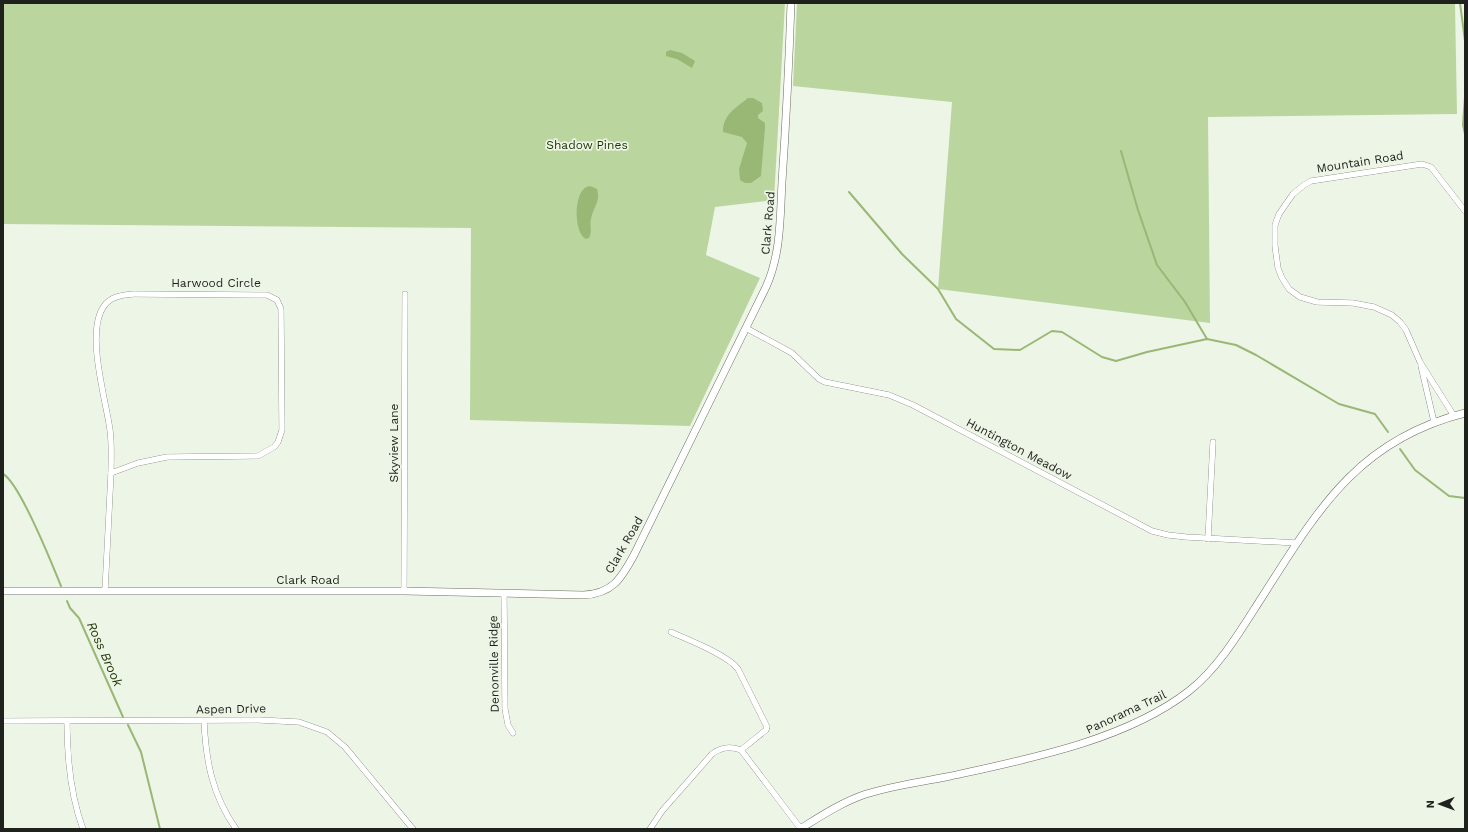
<svg xmlns="http://www.w3.org/2000/svg" width="1468" height="832" viewBox="0 0 1468 832" font-family="'Work Sans',sans-serif">
	<rect width="100%" height="100%" fill="#edf5e6"/>
	<!-- green -->
	<g fill="#bbd59f">
		<path d="M3,3H785L774,200L715,207L706,255L760,278L690,426L470,420L471,228L3,224Z"/>
		<path d="M797,3H1455L1457,114L1208,117L1210,323L938,289L952,102L793,86Z"/>
	</g>
	<!-- water -->
	<g fill="#99b775">
		<path d="M670,50L682,53L695,61L692,68L677,59L666,56V52Z"/>
		<path d="M748,98H753L762,103L763,111L758,115V118L765,123V128L761,176L751,183H745L740,180L739,169L747,143L742,137L723,132C723,114 736,108 748,98Z"/>
		<path d="M590,186L597,189C601,201 593,208 591,219C589,226 593,231 589,238L586,239C573,233 573,187 590,186Z"/>
	</g>
	<g fill="none" stroke-linecap="round" stroke-linejoin="round">
		<!-- stream -->
		<g stroke="#99b775" stroke-width="2">
			<path d="M1460,3L1465,41"/>
			<path d="M1465,97L1463,125L1465,134"/>
			<path d="M1121,151L1138,210L1157,265L1185,302L1207,339"/>
			<path d="M849,192L902,254L938,289L956,319L994,349L1020,350L1052,331L1062,332L1102,357L1116,361L1147,352L1207,339L1236,345L1256,355L1339,404L1375,414L1388,432"/>
			<path d="M1400,449L1415,470L1449,496L1465,498"/>
			<path d="M3,474C20,483 52,564 61,586"/>
			<path d="M67,601L70,608L79,618L123,717"/>
			<path d="M128,725L141,752L160,829"/>
		</g>
		<!-- minor casing -->
		<g stroke="#696f62" stroke-width="6">
			<g id="minor">
				<path d="M134,294L267,295L277,300L281,309L282,430L278,442L274,447L258,456L167,457L138,463L111,473C111,459 112,444 110,430C106,400 85,332 104,306C111,296 123,295 134,294Z"/>
				<path d="M746,328L792,353L819,379L825,382L889,395L913,405L1152,531L1168,535L1186,537L1297,543"/>
				<path d="M1421,366L1434,422"/>
				<path d="M1454,416L1420,362L1406,330L1400,322L1392,315L1374,307L1353,303L1317,302L1300,297L1289,289L1282,278L1278,268L1275,246V225L1279,214L1293,194L1304,185L1311,181L1422,164L1431,167L1465,211"/>
				<path d="M1208,539L1213,442"/>
				<path d="M105,591L111,473"/>
				<path d="M404,591L405,294"/>
				<path d="M504,593L505,709L508,725L513,733"/>
				<path d="M671,632C688,640 728,655 738,669L767,727L766,730L741,750"/>
				<path d="M3,721L259,720L299,722L327,732L345,747L413,829"/>
				<path d="M67,721C67,758 70,794 83,829"/>
				<path d="M204,721C206,761 212,795 236,829"/>
				<path d="M650,829L662,811L712,754C721,747 730,746 741,750L801,829"/>
			</g>
		</g>
		<!-- tertiary casing -->
		<g stroke="#696f62" stroke-width="8">
			<g id="tertiary">
				<path d="M3,591H404L583,595C612,594 621,579 634,555L766,287C781,254 780,218 782,182C786,123 789,63 791,3"/>
				<path d="M800,829C821,816 842,802 866,794C892,786 919,782 946,777C1024,760 1125,741 1189,691C1217,669 1238,635 1257,605C1315,515 1354,441 1465,413"/>
			</g>
		</g>
		<!-- minor -->
		<use href="#minor" stroke="#fff" stroke-width="5.5"/>
		<!-- tertiary -->
		<use href="#tertiary" stroke="#fff" stroke-width="7"/>
	</g>
	<g text-anchor="middle" dominant-baseline="central" stroke-width="3.5" stroke-linejoin="round" paint-order="stroke">
		<!-- park labels -->
		<g font-size="12" fill="#1e3100" stroke="#edf5e6">
			<text x="587" y="145">Shadow Pines</text>
		</g>
		<!-- street labels -->
		<g font-size="12" fill="#1f211c" stroke="#edf5e6">
			<text transform="translate(1360 162) rotate(-9)">Mountain Road</text>
			<text transform="translate(768 223) rotate(-85)">Clark Road</text>
			<text x="216" y="283">Harwood Circle</text>
			<text transform="translate(394 443) rotate(-90)">Skyview Lane</text>
			<text transform="translate(1019 449) rotate(28)">Huntington Meadow</text>
			<text transform="translate(624 545) rotate(-60)">Clark Road</text>
			<text x="308" y="580">Clark Road</text>
			<text transform="translate(494 664) rotate(-91)">Denonville Ridge</text>
			<text transform="translate(231 709) rotate(-1)">Aspen Drive</text>
			<text transform="translate(1126 712) rotate(-25)">Panorama Trail</text>
		</g>
		<!-- water labels -->
		<g font-size="13" font-style="italic" fill="#293d0c" stroke="#edf5e6">
			<text transform="translate(105 654) rotate(66)">Ross Brook</text>
		</g>
	</g>
	<!-- border -->
	<rect width="1468" height="832" fill="none" stroke="#1f211c" stroke-width="8"/>
	<!-- north arrow -->
	<g transform="translate(1440 804) rotate(269)" stroke="#edf5e6" stroke-width="3" paint-order="stroke">
	<path d="M0-3L7 15L0 10L-7 15Z" fill="#1f211c"/>
	<text y="-6" font-size="11" font-weight="bold" text-anchor="middle" fill="#1f211c">N</text>
	</g>
</svg>
